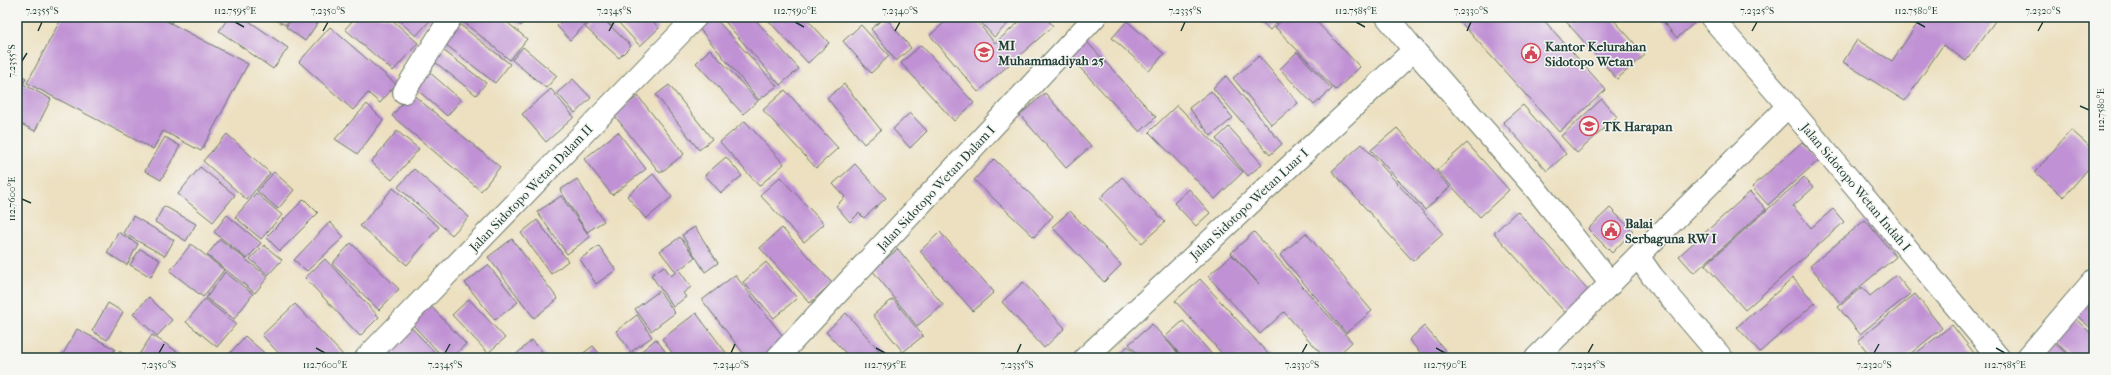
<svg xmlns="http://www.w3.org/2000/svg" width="2111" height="375" viewBox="0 0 2111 375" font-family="'IM FELL French Canon',serif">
	<rect width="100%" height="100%" fill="#f6f6f2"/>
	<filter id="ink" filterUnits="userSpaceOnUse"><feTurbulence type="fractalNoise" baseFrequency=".025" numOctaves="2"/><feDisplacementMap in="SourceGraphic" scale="8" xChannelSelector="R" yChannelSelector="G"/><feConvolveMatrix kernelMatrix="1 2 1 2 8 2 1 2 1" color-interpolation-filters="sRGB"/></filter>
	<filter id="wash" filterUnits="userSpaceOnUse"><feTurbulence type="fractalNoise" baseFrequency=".012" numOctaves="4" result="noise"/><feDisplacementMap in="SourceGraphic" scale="16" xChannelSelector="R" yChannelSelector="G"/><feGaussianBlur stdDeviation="0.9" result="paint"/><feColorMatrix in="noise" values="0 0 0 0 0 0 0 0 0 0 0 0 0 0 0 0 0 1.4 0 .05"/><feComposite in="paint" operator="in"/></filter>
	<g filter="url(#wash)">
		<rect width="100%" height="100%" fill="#ece0c0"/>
		<g id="blocks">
			<!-- building -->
			<g fill="#c091d4">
				<path d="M62,17H159L248,64L201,151L163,131L153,149L27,83Z"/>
				<path d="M160,17H175L171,23Z"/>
				<path d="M229,17H243L288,48L273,69L219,31Z"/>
				<path d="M269,17H290L286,25Z"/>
				<path d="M293,17H313L319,21L305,41L286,27Z"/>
				<path d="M356,17H389L418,43L393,71L345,29Z"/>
				<path d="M395,17H433L416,36Z"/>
				<path d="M464,17H501L527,39L510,60L461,20Z"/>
				<path d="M509,17H527L521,26Z"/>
				<path d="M566,17H593L570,40L557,26Z"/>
				<path d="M595,17H601L631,46L619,58L585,27Z"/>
				<path d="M602,17H620L611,26Z"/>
				<path d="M624,17H648L659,28L640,46L618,22Z"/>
				<path d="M703,17H714L777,86L759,100L697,26Z"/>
				<path d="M721,17H753L799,69L780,85Z"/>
				<path d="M765,17H805L829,43L808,63Z"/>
				<path d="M885,17L911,48L896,61L871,29Z"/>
				<path d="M951,17H973L995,43L1025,17H1045L1053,26L978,92L930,35Z"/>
				<path d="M976,17H1015L994,37Z"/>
				<path d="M1256,17H1283L1270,30Z"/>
				<path d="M1286,17H1312L1360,67L1336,90L1275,27Z"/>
				<path d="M1456,17H1541L1606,90L1559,132Z"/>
				<path d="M1562,17H1611L1645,55L1617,79Z"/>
				<path d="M1659,17H1701L1677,38Z"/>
				<path d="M1922,17H1946L1950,20L1952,17H1998L1966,61L1943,45L1905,101L1843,62L1857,40L1892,61Z"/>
				<path d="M455,21L510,64L495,83L440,40Z"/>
				<path d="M1127,21L1164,54L1149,71L1112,38Z"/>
				<path d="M861,25L889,56L871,73L843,41Z"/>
				<path d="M330,27L396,84L380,103L368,93L353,110L299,62Z"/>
				<path d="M1087,42L1156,117L1140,132L1071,58Z"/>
				<path d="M921,45L974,103L954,121L901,63Z"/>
				<path d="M439,47L486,83L476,95L430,58Z"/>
				<path d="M523,47L557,76L546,88L512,60Z"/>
				<path d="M710,49L758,101L743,114L696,63Z"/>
				<path d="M1297,52L1332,89L1314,105L1280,69Z"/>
				<path d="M1259,56L1298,103L1272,125L1233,78Z"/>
				<path d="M427,70L461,100L447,116L413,86Z"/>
				<path d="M17,73L26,78L23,84L51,99L35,131L17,122Z"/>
				<path d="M1226,76L1282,144L1270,155L1213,88Z"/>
				<path d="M573,79L591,98L575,113L557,93Z"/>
				<path d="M844,84L881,130L864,144L827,98Z"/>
				<path d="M669,85L712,139L699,150L656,95Z"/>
				<path d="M551,89L574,117L546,142L522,114Z"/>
				<path d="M785,90L838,148L816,168L763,110Z"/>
				<path d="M1211,91L1233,118L1211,136L1189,108Z"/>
				<path d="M411,93L500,167L481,191L392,116Z"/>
				<path d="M1045,93L1091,146L1066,168L1020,115Z"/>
				<path d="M638,96L684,154L660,173L614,115Z"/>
				<path d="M1602,99L1617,117L1577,153L1561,136Z"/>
				<path d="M367,104L383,120L358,154L335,139Z"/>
				<path d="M1177,105L1243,172L1215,199L1149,132Z"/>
				<path d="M1523,105L1566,154L1547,171L1503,122Z"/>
				<path d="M910,113L927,131L910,148L893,129Z"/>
				<path d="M745,121L784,164L759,186L720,142Z"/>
				<path d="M1229,127L1262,164L1248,176L1216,139Z"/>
				<path d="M1397,128L1450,187L1425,210L1371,150Z"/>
				<path d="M2071,130L2094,150V162L2064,197L2035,172Z"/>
				<path d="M397,131L419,149L392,180L371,162Z"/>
				<path d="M618,132L646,169L612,195L584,159Z"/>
				<path d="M227,134L270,173L247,200L203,161Z"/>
				<path d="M165,137L180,146L161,180L145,171Z"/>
				<path d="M1802,142L1819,160L1768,205L1752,187Z"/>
				<path d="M1467,143L1509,190L1480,217L1437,170Z"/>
				<path d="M1362,144L1443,234L1413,261L1332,171Z"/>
				<path d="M726,157L742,176L721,193L705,175Z"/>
				<path d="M994,159L1053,216L1034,237L974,180Z"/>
				<path d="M855,164L886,198L864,218L859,213L850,222L836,206L845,197L833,184Z"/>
				<path d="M200,167L235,195L213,222L178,194Z"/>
				<path d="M414,169L469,217L452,235L398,187Z"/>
				<path d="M274,172L294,190L278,209L257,191Z"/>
				<path d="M653,174L672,197L646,219L627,196Z"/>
				<path d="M780,177L824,224L804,242L760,195Z"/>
				<path d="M1122,177L1165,222L1142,243L1100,198Z"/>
				<path d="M1804,177L1813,188L1793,206L1811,228L1833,209L1844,222L1745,310L1705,265Z"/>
				<path d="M577,179L604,221L587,232L560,190Z"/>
				<path d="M393,188L439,227L407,265L360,226Z"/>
				<path d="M1189,189L1210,213L1196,226L1174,203Z"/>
				<path d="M1750,192L1766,209L1694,273L1679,256Z"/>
				<path d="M256,193L282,215L261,239L235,217Z"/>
				<path d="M561,196L590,237L567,254L537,212Z"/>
				<path d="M304,199L318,213L280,251L266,237Z"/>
				<path d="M164,206L196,224L186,241L155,222Z"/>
				<path d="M1610,208L1633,231L1612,253L1588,229Z"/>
				<path d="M1070,211L1121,265L1104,282L1052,227Z"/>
				<path d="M1517,211L1593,296L1569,317L1494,233Z"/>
				<path d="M227,215L261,243L247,259L214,232Z"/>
				<path d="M133,216L174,240L165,256L123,233Z"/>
				<path d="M537,220L568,261L551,274L521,233Z"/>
				<path d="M1865,220L1896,257L1840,303L1810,266Z"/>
				<path d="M330,222L344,237L307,271L294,260Z"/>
				<path d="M695,227L718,263L705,272L682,235Z"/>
				<path d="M782,228L832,283L810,303L760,248Z"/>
				<path d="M118,232L138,244L127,265L107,253Z"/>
				<path d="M940,232L994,292L973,311L920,251Z"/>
				<path d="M1254,232L1352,342L1335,358H1325L1284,312L1260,334L1208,276L1232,255L1259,284L1231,253Z"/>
				<path d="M1306,233L1372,311L1346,333L1280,255Z"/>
				<path d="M680,237L695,257L679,270L691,287L683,293L686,297L673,307L651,275L664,266L671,276L676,272L660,251Z"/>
				<path d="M220,239L268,277L255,293L207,255Z"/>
				<path d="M512,239L558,299L534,318L488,257Z"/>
				<path d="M351,243L399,289L379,310L332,264Z"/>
				<path d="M191,244L224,270L203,297L170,271Z"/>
				<path d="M264,245L282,260L268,275L250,259Z"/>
				<path d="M599,246L616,270L596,284L580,259Z"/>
				<path d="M140,249L160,260L151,277L130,265Z"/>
				<path d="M898,249L943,305L917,326L872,270Z"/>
				<path d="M325,259L379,317L360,336L305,278Z"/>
				<path d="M766,262L797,298L774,318L743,282Z"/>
				<path d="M488,265L518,302L495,320L465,283Z"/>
				<path d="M225,272L253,294L234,319L206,298Z"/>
				<path d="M735,275L786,340L763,358H747L702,300Z"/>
				<path d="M1896,275L1911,293L1860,334L1838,307L1862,287L1870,296Z"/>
				<path d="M1793,278L1815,303L1760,352L1737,327Z"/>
				<path d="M1200,279L1272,358H1226L1175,301Z"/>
				<path d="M1023,282L1065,328L1044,348L1002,302Z"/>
				<path d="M659,291L675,313L651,331L635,309Z"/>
				<path d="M2094,292V331L2073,312Z"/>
				<path d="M1915,294L1942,328L1905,358H1872L1858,340Z"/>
				<path d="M149,297L172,320L157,336L133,314Z"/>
				<path d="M205,299L236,324L217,347L186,322Z"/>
				<path d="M469,299L505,338L488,353L452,315Z"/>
				<path d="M893,299L923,336L903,352L873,315Z"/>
				<path d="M108,303L123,312L107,340L92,331Z"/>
				<path d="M295,304L343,355L340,358H283L262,335Z"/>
				<path d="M429,304L466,344L451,358H444L410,322Z"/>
				<path d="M696,313L727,354L722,358H676L662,339Z"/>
				<path d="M846,313L886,358H850L826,332Z"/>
				<path d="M637,315L652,337L632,351L638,358H624L631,352L616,331Z"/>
				<path d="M2072,316L2094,336V354L2091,358H2073L2051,338Z"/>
				<path d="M1183,321L1215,358H1183L1165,337Z"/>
				<path d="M1152,324L1182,358H1141L1129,344Z"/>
				<path d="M409,325L440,358H373Z"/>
				<path d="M1952,325L1978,358H1910Z"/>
				<path d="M1424,326L1446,351L1438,358H1425L1409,340Z"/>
				<path d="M77,329L115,349L110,358H61Z"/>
				<path d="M152,335L187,358H142L138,356Z"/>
				<path d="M245,336L270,358H235L230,353Z"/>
				<path d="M2049,338L2071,358H2047L2039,350Z"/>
				<path d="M656,339L670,358H641L638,354Z"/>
				<path d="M532,340L548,358H512Z"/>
				<path d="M593,346L603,358H577Z"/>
				<path d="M1128,346L1139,358H1116L1115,357Z"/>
				<path d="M119,351L130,358H114Z"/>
			</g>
		</g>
	</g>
	<g filter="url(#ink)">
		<use href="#blocks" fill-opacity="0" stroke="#677665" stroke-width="1"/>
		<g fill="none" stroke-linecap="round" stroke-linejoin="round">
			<!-- minor casing -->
			<g stroke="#677665" stroke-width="24">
				<g id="minor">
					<path d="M1387,17L1414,50L1535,188L1611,284"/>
					<path d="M1711,17L1788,106L1999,358"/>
					<path d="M404,92L451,17"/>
					<path d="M1638,256L1652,276L1722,358"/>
					<path d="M366,358L696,17"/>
					<path d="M777,358L1095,17"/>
					<path d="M1085,358L1414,50"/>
					<path d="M1536,358L1788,106"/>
					<path d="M2027,358L2094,280"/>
				</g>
			</g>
			<!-- minor -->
			<use href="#minor" stroke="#fff" stroke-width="22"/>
		</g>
	</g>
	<!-- ticks -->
	<path fill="none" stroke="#1f3d34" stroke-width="1.5" d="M235,22L244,27M795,22L804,27M1356,22L1365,27M1916,22L1925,27M38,31L42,22M323,31L328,22M609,31L614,22M895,31L900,22M1181,31L1185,22M1467,31L1471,22M1752,31L1757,22M2038,31L2043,22M22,61L27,53M2080,106L2089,110M22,199L31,203M316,348L325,353M876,348L885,353M1436,348L1445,353M1996,348L2005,353M159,353L164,344M445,353L450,344M731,353L735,344M1017,353L1021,344M1302,353L1307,344M1588,353L1593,344M1874,353L1879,344"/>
	<!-- icons -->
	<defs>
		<g id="school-ring" transform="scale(1)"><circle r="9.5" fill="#f6f6f2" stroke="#d1495b" stroke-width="1.5"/><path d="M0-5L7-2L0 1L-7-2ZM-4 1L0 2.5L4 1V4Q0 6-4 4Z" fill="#d1495b"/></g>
		<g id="civic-ring" transform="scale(1)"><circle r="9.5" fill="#f6f6f2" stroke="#d1495b" stroke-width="1.5"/><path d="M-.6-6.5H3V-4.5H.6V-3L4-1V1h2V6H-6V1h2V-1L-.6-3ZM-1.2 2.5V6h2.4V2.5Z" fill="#d1495b"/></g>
	</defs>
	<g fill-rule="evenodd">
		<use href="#school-ring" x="984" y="52"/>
		<use href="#civic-ring" x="1531" y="53"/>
		<use href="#school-ring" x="1589" y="126"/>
		<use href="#civic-ring" x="1611" y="230"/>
	</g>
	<g text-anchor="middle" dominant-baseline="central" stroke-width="3" stroke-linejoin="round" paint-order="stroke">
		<!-- poi labels -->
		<g font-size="13" font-weight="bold" fill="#1f3d34" stroke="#f6f6f2" text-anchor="start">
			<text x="998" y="45">MI<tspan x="998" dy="15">Muhammadiyah 25</tspan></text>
			<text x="1545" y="46">Kantor Kelurahan<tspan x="1545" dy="15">Sidotopo Wetan</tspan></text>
			<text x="1603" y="126">TK Harapan</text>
			<text x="1625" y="223">Balai<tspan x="1625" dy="15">Serbaguna RW I</tspan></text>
		</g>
		<!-- street labels -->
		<g font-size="13" fill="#1f3d34" stroke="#f6f6f2">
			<text transform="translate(1856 187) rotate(50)">Jalan Sidotopo Wetan Indah I</text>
			<text transform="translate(531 188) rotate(-46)">Jalan Sidotopo Wetan Dalam II</text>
			<text transform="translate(936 188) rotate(-47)">Jalan Sidotopo Wetan Dalam I</text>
			<text transform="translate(1249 204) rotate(-43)">Jalan Sidotopo Wetan Luar I</text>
		</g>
	</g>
	<!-- margin -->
	<rect width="2111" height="375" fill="none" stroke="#f6f6f2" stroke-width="44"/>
	<rect x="22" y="22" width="2067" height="331" fill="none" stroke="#1f3d34" stroke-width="1.5"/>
	<g font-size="10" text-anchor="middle" fill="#1f3d34">
		<text x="42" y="14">7.2355°S</text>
		<text x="235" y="14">112.7595°E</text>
		<text x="328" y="14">7.2350°S</text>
		<text x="614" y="14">7.2345°S</text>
		<text x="795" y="14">112.7590°E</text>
		<text x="900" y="14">7.2340°S</text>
		<text x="1185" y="14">7.2335°S</text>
		<text x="1356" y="14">112.7585°E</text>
		<text x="1471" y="14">7.2330°S</text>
		<text x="1757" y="14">7.2325°S</text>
		<text x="1916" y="14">112.7580°E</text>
		<text x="2043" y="14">7.2320°S</text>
		<text transform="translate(11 61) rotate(-90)" y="4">7.2355°S</text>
		<text transform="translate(2100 110) rotate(-90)" y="4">112.7580°E</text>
		<text transform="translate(11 199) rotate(-90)" y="4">112.7600°E</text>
		<text x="159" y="368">7.2350°S</text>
		<text x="325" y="368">112.7600°E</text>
		<text x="445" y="368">7.2345°S</text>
		<text x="731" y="368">7.2340°S</text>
		<text x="885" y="368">112.7595°E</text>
		<text x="1017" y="368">7.2335°S</text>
		<text x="1302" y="368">7.2330°S</text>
		<text x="1445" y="368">112.7590°E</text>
		<text x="1588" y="368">7.2325°S</text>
		<text x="1874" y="368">7.2320°S</text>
		<text x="2005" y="368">112.7585°E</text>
	</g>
</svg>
